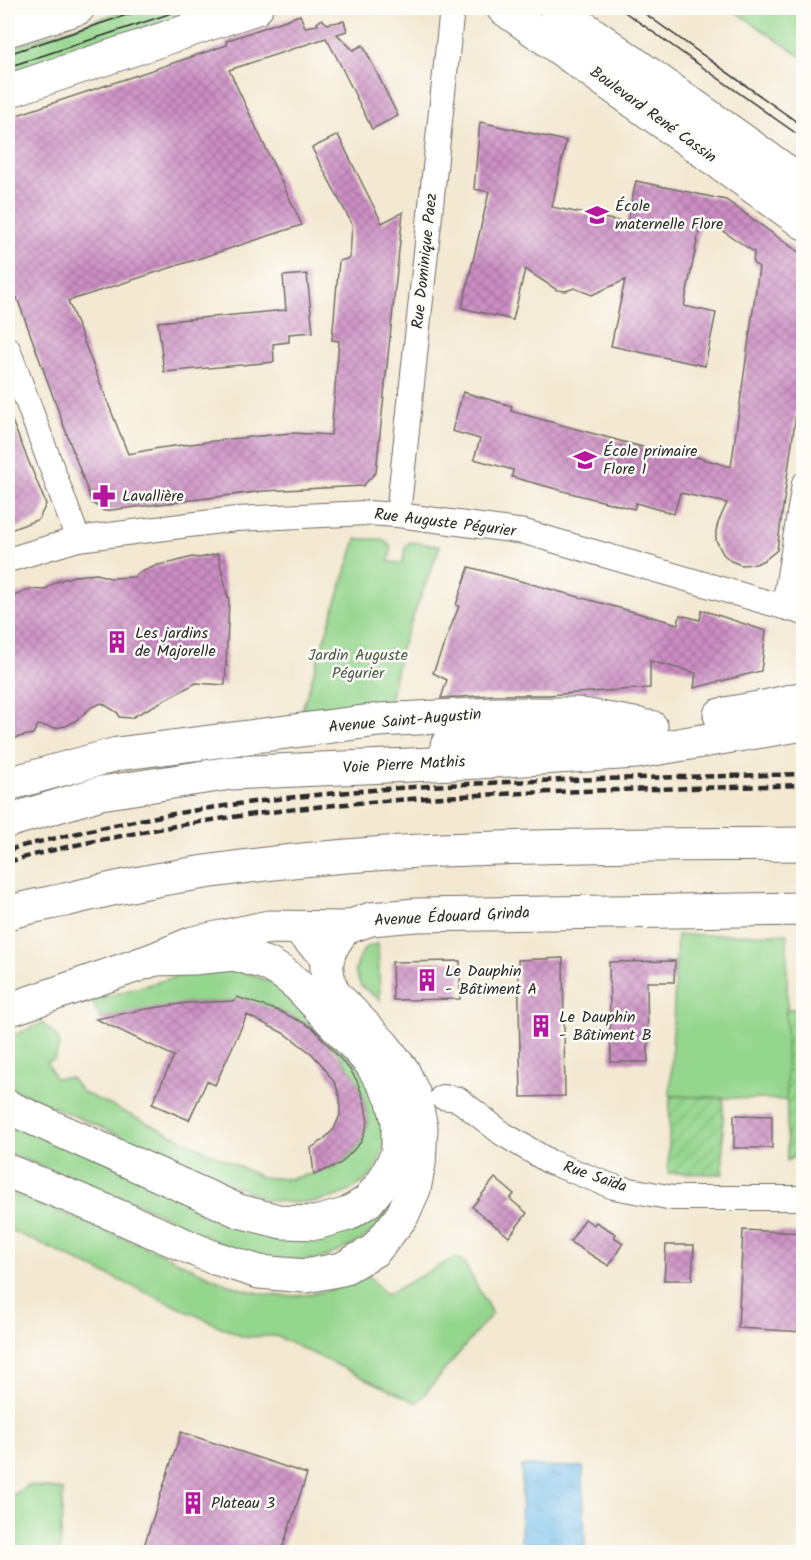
<svg xmlns="http://www.w3.org/2000/svg" width="811" height="1560" viewBox="0 0 811 1560" font-family="Kalam,sans-serif">
	<defs>
		<pattern id="garden-furrows" width="10" height="10" patternUnits="userSpaceOnUse" patternTransform="scale(1.5)"><rect width="10" height="10" fill="#95d68e"/><path d="M-1 1l2-2M0 10L10 0M9 11l2-2" fill="none" stroke="#81b87b"/></pattern>
		<pattern id="water-ripples" width="26" height="14" patternUnits="userSpaceOnUse" patternTransform="scale(1.5)"><rect width="26" height="14" fill="#72bdeb"/><path d="M2 4q2-2 4 0t4 0M15 11q2-2 4 0t4 0" fill="none" stroke="#5e9abf"/></pattern>
		<pattern id="building-cross-hatch" width="8" height="8" patternUnits="userSpaceOnUse" patternTransform="scale(1.5)"><rect width="8" height="8" fill="#cc8ec4"/><path d="M0 0l8 8M0 8l8-8" fill="none" stroke="#a6749f"/></pattern>
	</defs>
	<rect width="100%" height="100%" fill="#fdfcf7"/>
	<filter id="ink" filterUnits="userSpaceOnUse"><feTurbulence type="fractalNoise" baseFrequency=".0167" numOctaves="2"/><feDisplacementMap in="SourceGraphic" scale="12" xChannelSelector="R" yChannelSelector="G"/><feConvolveMatrix kernelMatrix="1 2 1 2 8 2 1 2 1" color-interpolation-filters="sRGB"/></filter>
	<filter id="wash" filterUnits="userSpaceOnUse"><feTurbulence type="fractalNoise" baseFrequency=".008" numOctaves="4" result="noise"/><feDisplacementMap in="SourceGraphic" scale="24" xChannelSelector="R" yChannelSelector="G"/><feGaussianBlur stdDeviation="1.35" result="paint"/><feColorMatrix in="noise" values="0 0 0 0 0 0 0 0 0 0 0 0 0 0 0 0 0 1.4 0 .05"/><feComposite in="paint" operator="in"/></filter>
	<g filter="url(#wash)">
		<rect width="100%" height="100%" fill="#f3e8d1"/>
		<!-- green -->
		<g fill="#95d68e" stroke="#60805c" stroke-width="1.5">
			<path d="M132,8H203L8,73V49Z"/>
			<path d="M730,8H803V58Z"/>
			<path d="M356,539H383L391,547L389,562L403,563L405,547L410,542L440,546L401,648L390,701L302,710Z"/>
			<path d="M787,934V1100L670,1096L677,935Z"/>
			<path d="M378,943L380,1000L361,986L355,972L359,958L365,948Z"/>
			<path d="M232,967L273,983L361,1066L389,1126C386,1136 380,1163 375,1171C369,1179 358,1186 349,1191C321,1205 298,1204 267,1200L8,1087V1038L42,1023L54,1033L60,1043L55,1059L47,1062L55,1078H71L82,1092L261,1177L288,1179L320,1172L336,1166L346,1158L361,1142L364,1135L368,1122V1115L364,1100L357,1081L351,1071L339,1054L314,1029L295,1018L279,1011L244,1002L229,1001L187,1003L101,1018L91,1001L203,969Z"/>
			<path d="M8,1116L277,1237L318,1240L363,1221L401,1187L378,1227L355,1244L321,1259L283,1262L240,1253L150,1209L8,1153Z"/>
			<path d="M8,1192C56,1210 104,1229 152,1249C195,1268 236,1295 284,1296C314,1297 342,1287 368,1275L386,1295L455,1257L464,1262L492,1314L417,1403L276,1336L243,1337L8,1229Z"/>
			<path d="M29,1485L63,1490L60,1552H8V1498Z"/>
		</g>
		<!-- garden -->
		<g fill="url(#garden-furrows)" stroke="#60805c" stroke-width="1.5">
			<path d="M786,1009H804V1077L802,1078L803,1151L787,1161Z"/>
			<path d="M670,1096L723,1098V1174L668,1173Z"/>
		</g>
		<!-- water -->
		<path fill="url(#water-ripples)" stroke="#4e748b" stroke-width="1.5" d="M522,1466L583,1467L585,1547L521,1545Z"/>
		<g id="blocks">
			<!-- building -->
			<g fill="url(#building-cross-hatch)">
				<path d="M300,15L305,27L318,25L317,23L322,19L327,24L344,21L347,31L337,34L353,50L363,45L398,116L372,129L337,58L326,38L229,70L302,225L68,301L128,454L159,448L230,439L291,433L331,435L339,341L332,340L339,261L350,258L352,224L312,148L338,135L382,223L403,212L376,472L363,486L264,491L104,511L92,503L8,273V118L227,45L226,41Z"/>
				<path d="M480,122L566,141L552,207L627,223L636,181L726,200L804,256V356L777,550L766,559L756,564L741,565L731,561L723,554L716,540V531L718,523L727,503L680,493L674,514L636,503L634,509L578,495L512,477L513,470L474,459L480,439L452,431L463,392L512,406L511,411L664,453L666,448L731,467L759,267L753,263L754,252L702,217L684,306L716,313L705,366L611,346L625,280L592,295L574,288L566,291L557,290L525,269L513,320L462,308L489,192L474,189Z"/>
				<path d="M307,274L313,332L289,334V342L273,344L274,362L164,372L158,322L286,310L283,276Z"/>
				<path d="M8,411L46,504L39,519L8,531Z"/>
				<path d="M218,554L229,601L225,685L196,683L131,718L119,717L118,713L102,703L92,707L75,721L66,726L55,728L38,725L33,734L8,739V599L30,589L44,590L56,582L74,576L97,574L110,578L134,577L141,572L158,565L174,562L192,557L199,558Z"/>
				<path d="M469,567L678,624L680,615L700,620L702,610L766,631L761,671L694,688L696,673L650,661V688L547,695H494L441,698L447,680L433,673L459,606L456,605Z"/>
				<path d="M563,958L565,1096L521,1097L518,960Z"/>
				<path d="M460,961V999L393,1000L392,962Z"/>
				<path d="M675,961L674,982H647L648,1062H611L609,962Z"/>
				<path d="M237,997L279,1011L306,1024L314,1029L351,1071L357,1081L364,1100L368,1122L361,1142L341,1163L314,1175L311,1148L323,1140L334,1129L340,1115V1098L336,1085L323,1066L312,1054L287,1035L247,1015L215,1085L207,1081L189,1120L152,1104L174,1056L96,1019L146,1009L187,1003L235,1001Z"/>
				<path d="M734,1115L772,1116V1148H734Z"/>
				<path d="M495,1178L514,1194L510,1199L527,1213L509,1237L472,1207Z"/>
				<path d="M585,1219L594,1225L596,1222L616,1234L614,1237L623,1243L609,1266L570,1242Z"/>
				<path d="M743,1230L804,1233V1332L738,1328Z"/>
				<path d="M666,1245H694L692,1280H664Z"/>
				<path d="M181,1432L307,1474L281,1552H142Z"/>
			</g>
		</g>
	</g>
	<g filter="url(#ink)">
		<use href="#blocks" fill-opacity="0" stroke="#716d65" stroke-width="1.5"/>
		<g fill="none" stroke-linecap="round" stroke-linejoin="round">
			<!-- street casing -->
			<g stroke="#716d65" stroke-width="26">
				<g id="street">
					<path d="M8,349L78,539"/>
					<path d="M398,515L452,8"/>
					<path d="M8,560L78,539L236,519L367,513L398,515L525,532L804,613"/>
					<path d="M784,607L804,484"/>
					<path d="M442,1097L458,1099L503,1134L550,1162L614,1187L673,1198H804"/>
				</g>
			</g>
			<!-- secondary casing -->
			<g stroke="#716d65" stroke-width="35">
				<g id="secondary">
					<path d="M8,30L78,8"/>
					<path d="M8,91L256,8"/>
					<path d="M8,784L117,754L379,720L494,714H577L640,725"/>
					<path d="M8,1010L155,959L193,943L269,927L345,928L371,919L416,915L804,909"/>
				</g>
			</g>
			<!-- primary casing -->
			<g stroke="#716d65" stroke-width="35">
				<g id="primary">
					<path d="M503,8L804,223"/>
					<path d="M556,8L804,184"/>
					<path d="M720,715L764,707L804,698"/>
					<path d="M477,762L636,752L804,724"/>
				</g>
			</g>
			<!-- highway casing -->
			<g stroke="#716d65" stroke-width="35">
				<g id="highway">
					<path d="M447,746L546,740L651,727"/>
					<path d="M8,821L101,793L231,773L477,762"/>
					<path d="M8,913C26,907 46,904 65,900C97,892 129,885 162,879C374,842 590,846 804,844"/>
					<path d="M297,928L327,956"/>
					<path d="M8,1107L239,1211L282,1222L316,1223L348,1214L368,1201L384,1181L398,1153V1121L392,1097L370,1062L299,986L283,973L268,964L234,954L194,958L155,959"/>
					<path d="M8,1171L106,1211L212,1257L259,1272L306,1276L342,1269L375,1250L402,1216L414,1189L419,1164L421,1127L414,1095L403,1071L383,1045L334,994C321,966 326,950 345,928"/>
				</g>
			</g>
			<!-- street -->
			<use href="#street" stroke="#fff" stroke-width="24"/>
			<!-- secondary -->
			<use href="#secondary" stroke="#fff" stroke-width="33"/>
			<!-- primary -->
			<use href="#primary" stroke="#fff" stroke-width="33"/>
			<!-- highway -->
			<use href="#highway" stroke="#fff" stroke-width="33"/>
			<!-- tram -->
			<g stroke="#2b2b2b" stroke-width="1.5">
				<path d="M619,8L804,139"/>
				<path d="M637,8L804,127"/>
				<path d="M8,54L148,8"/>
				<path d="M8,67L187,8"/>
			</g>
			<!-- rail -->
			<g stroke="#2b2b2b" stroke-width="4.5" stroke-dasharray="9 4.5" stroke-linecap="butt">
				<path d="M8,850C31,843 54,839 78,833C315,778 561,781 804,774"/>
				<path d="M8,862C55,848 105,839 153,830C367,790 587,792 804,785"/>
			</g>
		</g>
	</g>
	<!-- icons -->
	<defs>
		<g id="school-bare" transform="scale(1.8)"><path d="M0-5L7-2L0 1L-7-2ZM-4 1L0 2.5L4 1V4Q0 6-4 4Z" fill="#b5179e" stroke="#fdfcf7" stroke-width="2.5" paint-order="stroke"/></g>
		<g id="pharmacy-bare" transform="scale(1.8)"><path d="M-2-6h4v4h4v4h-4v4h-4v-4h-4v-4h4Z" fill="#b5179e" stroke="#fdfcf7" stroke-width="2.5" paint-order="stroke"/></g>
		<g id="building-bare" transform="scale(1.8)"><path d="M-4-6H4V6H1V3H-1V6H-4ZM-2.5-4.3h1.7v1.8h-1.7ZM.8-4.3h1.7v1.8H.8ZM-2.5-1h1.7V.8h-1.7ZM.8-1h1.7V.8H.8Z" fill="#b5179e" stroke="#fdfcf7" stroke-width="2.5" paint-order="stroke"/></g>
	</defs>
	<g fill-rule="evenodd">
		<use href="#school-bare" x="597" y="215"/>
		<use href="#school-bare" x="585" y="460"/>
		<use href="#pharmacy-bare" x="104" y="496"/>
		<use href="#building-bare" x="117" y="642"/>
		<use href="#building-bare" x="427" y="980"/>
		<use href="#building-bare" x="541" y="1026"/>
		<use href="#building-bare" x="193" y="1503"/>
	</g>
	<g text-anchor="middle" dominant-baseline="central" stroke-width="5" stroke-linejoin="round" paint-order="stroke">
		<!-- street labels -->
		<g font-size="16" fill="#2b2b2b" stroke="#fdfcf7">
			<text transform="translate(653 115) rotate(36)">Boulevard René Cassin</text>
			<text transform="translate(425 261) rotate(-84)">Rue Dominique Paez</text>
			<text transform="translate(445 523) rotate(7)">Rue Auguste Pégurier</text>
			<text transform="translate(405 721) rotate(-5)">Avenue Saint-Augustin</text>
			<text transform="translate(404 765) rotate(-3)">Voie Pierre Mathis</text>
			<text transform="translate(452 917) rotate(-3)">Avenue Édouard Grinda</text>
			<text transform="translate(595 1177) rotate(19)">Rue Saïda</text>
		</g>
		<!-- poi labels -->
		<g font-size="16" fill="#2b2b2b" stroke="#fdfcf7" text-anchor="start">
			<text x="615" y="206">École<tspan x="615" dy="18">maternelle Flore</tspan></text>
			<text x="603" y="451">École primaire<tspan x="603" dy="18">Flore 1</tspan></text>
			<text x="122" y="496">Lavallière</text>
			<text x="135" y="633">Les jardins<tspan x="135" dy="18">de Majorelle</tspan></text>
			<text x="445" y="971">Le Dauphin<tspan x="445" dy="18">- Bâtiment A</tspan></text>
			<text x="559" y="1017">Le Dauphin<tspan x="559" dy="18">- Bâtiment B</tspan></text>
			<text x="211" y="1503">Plateau 3</text>
		</g>
		<!-- park labels -->
		<g font-size="16" fill="#4b5e49" stroke="#fdfcf7">
			<text x="358" y="655">Jardin Auguste<tspan x="358" dy="18">Pégurier</tspan></text>
		</g>
	</g>
	<!-- margin -->
	<rect width="811" height="1560" fill="none" stroke="#fdfcf7" stroke-width="30"/>
</svg>
